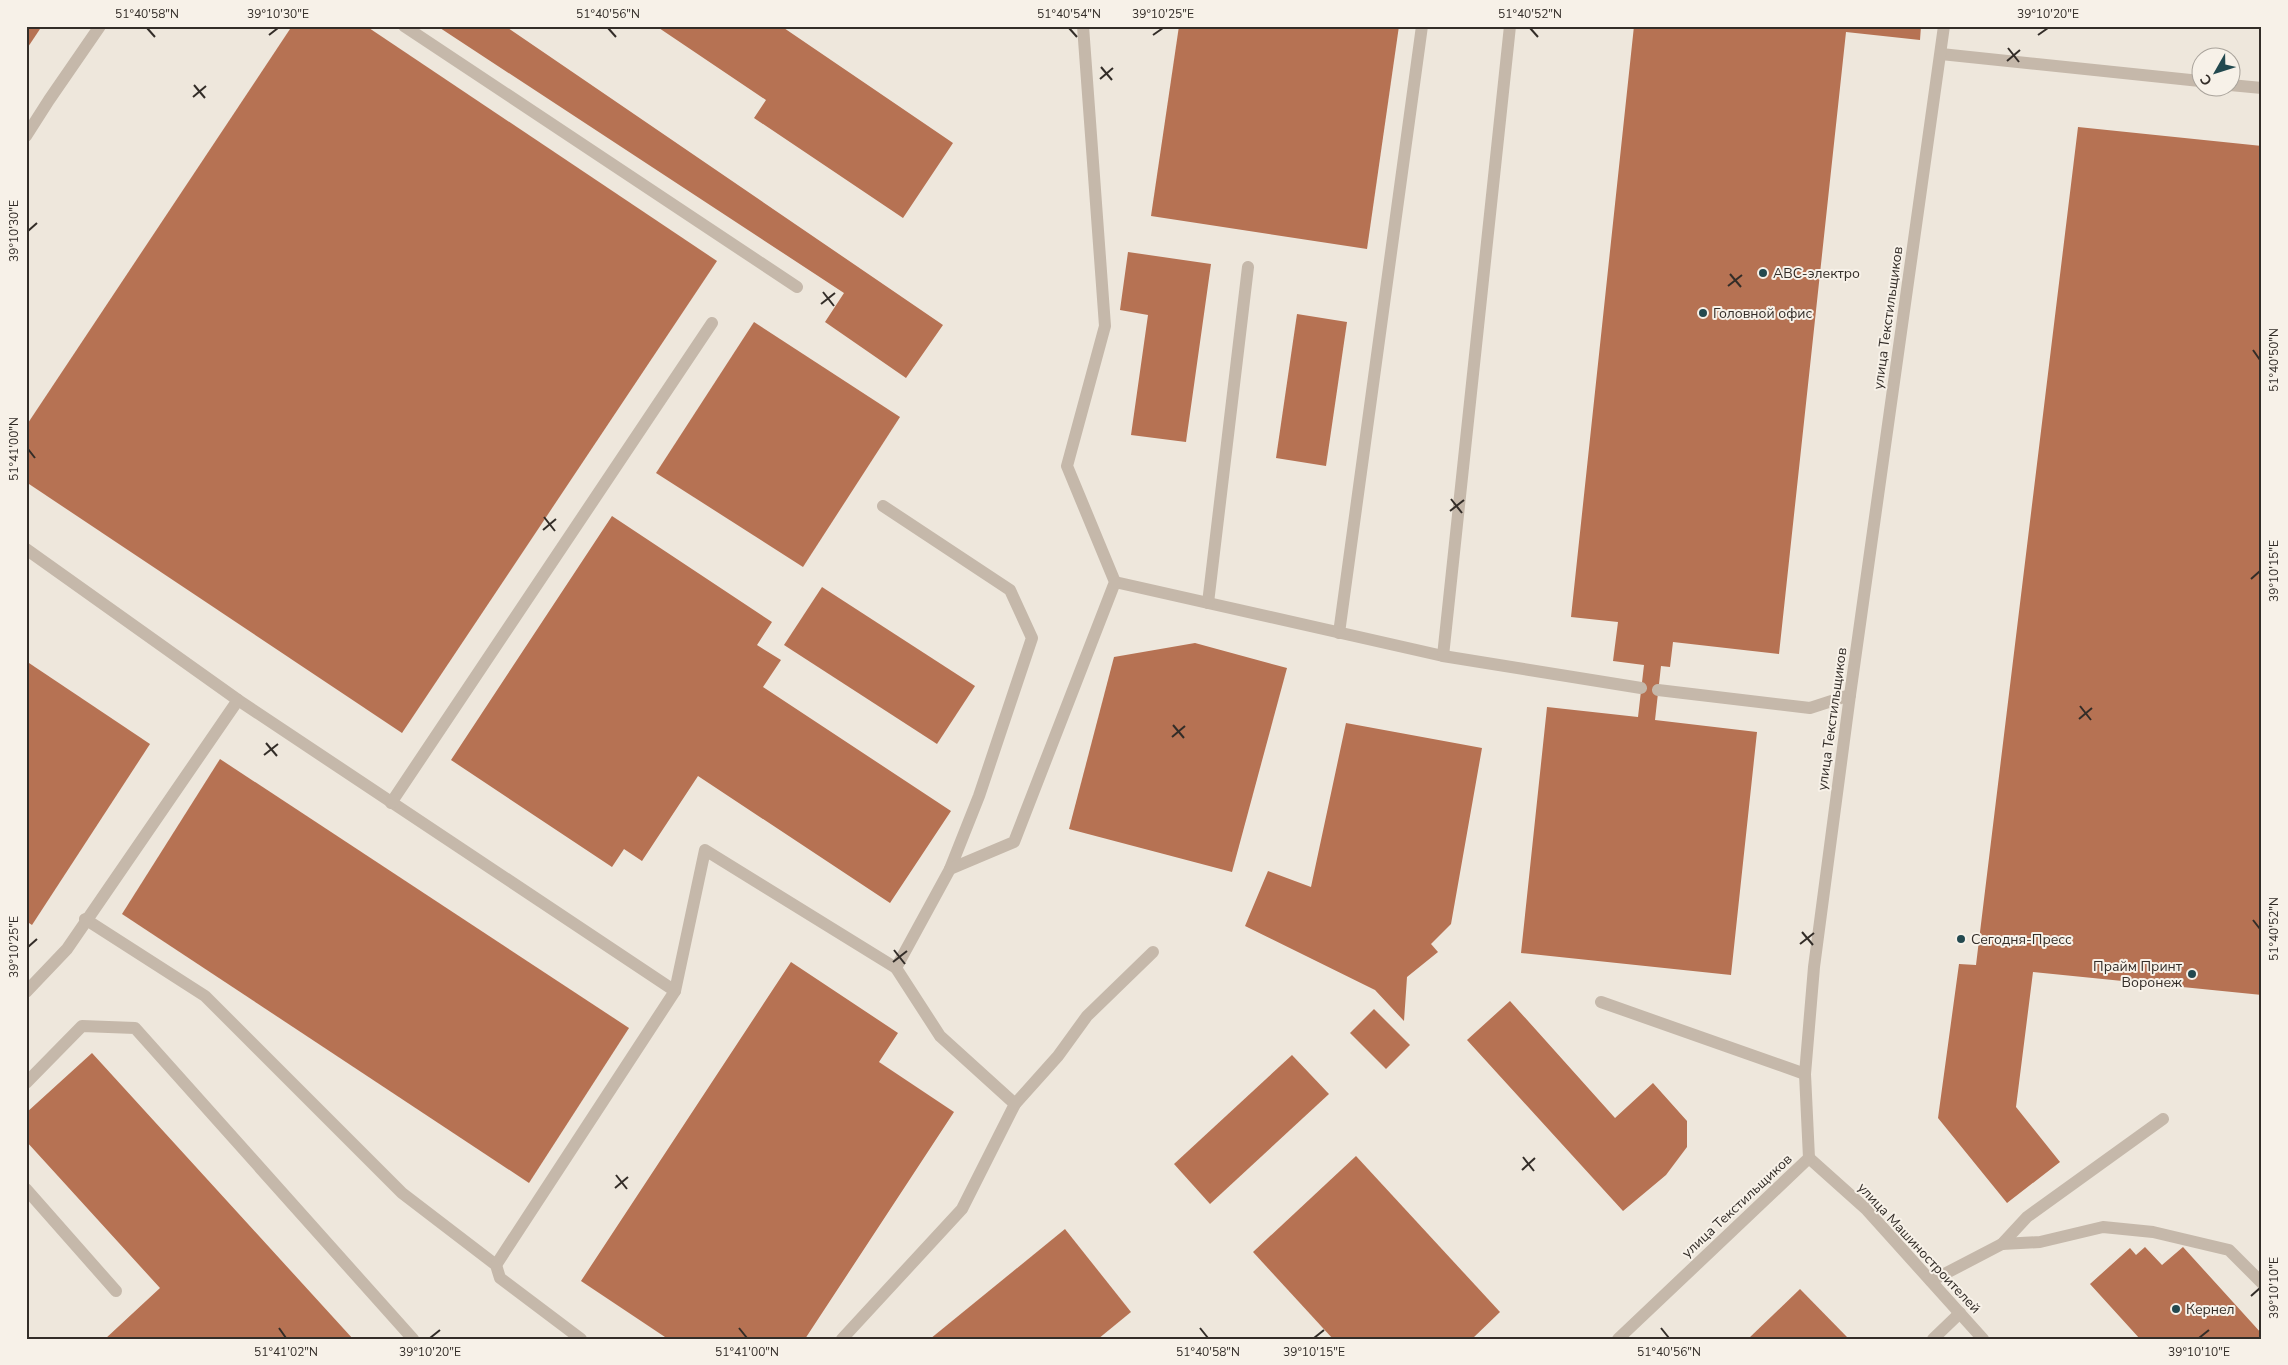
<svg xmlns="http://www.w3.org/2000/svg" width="2288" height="1365" viewBox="0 0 2288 1365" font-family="'Nunito Sans',sans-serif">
	<rect width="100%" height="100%" fill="#eee7dc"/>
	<!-- building -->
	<g fill="#b67253">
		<path d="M26,26H42L26,50Z"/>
		<path d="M292,26H366L717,261L402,733L26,482V426Z"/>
		<path d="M437,26H505L943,325L906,378L825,322L844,293Z"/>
		<path d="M656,26H781L953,143L903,218L754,118L766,100Z"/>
		<path d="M1179,26H1399L1367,249L1151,216Z"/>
		<path d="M1634,26H1921L1920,40L1846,32L1779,654L1673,642L1670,667L1661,666L1655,720L1757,732L1731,975L1521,953L1547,707L1638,717L1644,665L1613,661L1618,622L1571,617Z"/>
		<path d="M2078,127L2262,146V995L2033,972L2016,1107L2060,1162L2007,1203L1938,1118L1959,964L1976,965Z"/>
		<path d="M1128,252L1211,264L1186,442L1131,435L1148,315L1120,310Z"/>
		<path d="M1297,314L1347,322L1326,466L1276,458Z"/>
		<path d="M754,322L900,417L803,567L656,473Z"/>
		<path d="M612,516L772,622L757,645L781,660L763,687L951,811L890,903L698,776L642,861L624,849L612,867L451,760Z"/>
		<path d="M822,587L975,686L937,744L784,645Z"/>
		<path d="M1195,643L1287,668L1232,872L1069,829L1114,657Z"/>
		<path d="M26,661L150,744L32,925L26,921Z"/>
		<path d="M1346,723L1482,748L1451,924L1431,944L1438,952L1407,977L1404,1021L1375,990L1245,926L1268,871L1311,887Z"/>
		<path d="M220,759L629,1028L529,1183L122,914Z"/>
		<path d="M791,962L898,1033L879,1062L954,1112L805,1339H668L581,1281Z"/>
		<path d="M1510,1001L1615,1118L1653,1083L1687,1121V1147L1666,1175L1623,1211L1467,1040Z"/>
		<path d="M1374,1009L1410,1045L1386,1069L1350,1033Z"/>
		<path d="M92,1053L353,1339H105L160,1288L26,1141V1113Z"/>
		<path d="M1292,1055L1329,1094L1210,1204L1174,1164Z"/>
		<path d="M1356,1156L1500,1312L1472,1339H1333L1253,1252Z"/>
		<path d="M1065,1229L1131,1312L1098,1339H930Z"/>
		<path d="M2145,1247L2162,1265L2183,1247L2262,1334V1339H2140L2090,1284L2130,1248L2136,1255Z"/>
		<path d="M1800,1289L1847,1337L1748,1339Z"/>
	</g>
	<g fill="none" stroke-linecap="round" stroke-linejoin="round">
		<!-- lane -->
		<g stroke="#c5b8aa" stroke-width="12">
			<path d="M404,26L797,287"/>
			<path d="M1941,54L2200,81"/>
			<path d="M2230,85L2262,88"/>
			<path d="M26,136L49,100L100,26"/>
			<path d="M883,506L1010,590L1032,638L979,796L950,869"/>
			<path d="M26,549L238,700L675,991"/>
			<path d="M1115,582L1443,656L1641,688"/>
			<path d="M1208,603L1248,267"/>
			<path d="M1339,633L1422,26"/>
			<path d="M1443,656L1510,26"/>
			<path d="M1658,690L1810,708L1850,695"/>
			<path d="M391,803L712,323"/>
			<path d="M85,919L205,996L402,1193L496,1265L500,1278L581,1339"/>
			<path d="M896,968L950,869L1014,842L1115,582L1067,466L1105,326L1083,26"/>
			<path d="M26,992L67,949L238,700"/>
			<path d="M1601,1002L1805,1074"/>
			<path d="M26,1083L82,1026L135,1028L413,1339"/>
			<path d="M1015,1104L1058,1056L1087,1016L1153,952"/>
			<path d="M26,1189L116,1291"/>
			<path d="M2002,1244L2040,1242L2103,1227L2153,1232L2229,1250L2262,1283"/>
			<path d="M496,1265L675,991L705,850L896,968L940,1036L1015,1104L962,1209L842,1339"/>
			<path d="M1931,1281L2002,1244L2027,1217L2163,1119"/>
			<path d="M1933,1339L1960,1313"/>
		</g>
		<!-- street -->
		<g stroke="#c5b8aa" stroke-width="12">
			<path d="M1809,1158L1866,1209L1983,1339"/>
			<path d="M1618,1339L1809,1158L1805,1074L1814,967L1850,695L1944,26"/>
		</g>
	</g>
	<!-- ticks -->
	<path fill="none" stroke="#332d28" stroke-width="2" d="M147,28L155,37M608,28L616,37M1069,28L1077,37M1530,28L1538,37M269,35L278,28M1153,35L1163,28M2038,35L2048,28M2008,48L2019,62M2007,61L2020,50M1101,67L1112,80M1100,79L1113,68M194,85L205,98M193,97L206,86M28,231L37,223M1730,274L1741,287M1728,286L1742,275M823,292L834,306M821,304L835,293M2253,350L2260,360M28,449L35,458M1451,499L1462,513M1450,511L1464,500M544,517L555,531M543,530L556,519M2251,579L2260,571M2080,706L2091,720M2079,719L2092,708M1173,725L1184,738M1172,737L1185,726M266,743L277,756M264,755L278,744M2253,920L2260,929M1802,932L1813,945M1800,944L1814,933M28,947L37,939M894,950L905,964M893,962L907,951M1523,1157L1534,1171M1522,1170L1535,1158M616,1175L627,1189M615,1188L628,1177M2251,1296L2260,1288M279,1328L286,1338M739,1328L747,1338M1200,1328L1208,1338M1661,1328L1669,1338M430,1338L440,1330M1314,1338L1324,1330M2199,1338L2209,1330"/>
	<!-- markers -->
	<g fill="#23494f" stroke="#f7f1e8" stroke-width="2">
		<circle cx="1763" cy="273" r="5"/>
		<circle cx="1703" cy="313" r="5"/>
		<circle cx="1961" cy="939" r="5"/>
		<circle cx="2192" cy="974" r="5"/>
		<circle cx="2176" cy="1309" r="5"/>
	</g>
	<g text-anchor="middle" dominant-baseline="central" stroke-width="4" stroke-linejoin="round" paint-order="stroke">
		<!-- poi labels -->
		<g font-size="14" fill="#332d28" stroke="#f7f1e8" text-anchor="start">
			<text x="1773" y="273">АВС-электро</text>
			<text x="1713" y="313">Головной офис</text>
			<text x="1971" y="939">Сегодня-Пресс</text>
			<text x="2182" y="966" text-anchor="end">Прайм Принт<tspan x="2182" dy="16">Воронеж</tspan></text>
			<text x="2186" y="1309">Кернел</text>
		</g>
		<!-- street labels -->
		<g font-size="14" fill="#332d28" stroke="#f7f1e8">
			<text transform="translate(1888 318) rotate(-82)">улица Текстильщиков</text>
			<text transform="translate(1832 719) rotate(-82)">улица Текстильщиков</text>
			<text transform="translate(1737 1206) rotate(-43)">улица Текстильщиков</text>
			<text transform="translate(1919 1248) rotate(47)">улица Машиностроителей</text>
		</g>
	</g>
	<!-- border -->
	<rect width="2288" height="1365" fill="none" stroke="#f7f1e8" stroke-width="55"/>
	<!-- north arrow -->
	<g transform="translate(2216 72) rotate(231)"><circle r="24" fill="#f7f1e8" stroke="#a9a39b"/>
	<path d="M0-4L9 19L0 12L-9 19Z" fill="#23494f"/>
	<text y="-8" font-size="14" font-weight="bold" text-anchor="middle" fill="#332d28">С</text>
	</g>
	<rect x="28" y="28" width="2232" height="1310" fill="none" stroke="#332d28" stroke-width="2"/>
	<g font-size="12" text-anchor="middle" fill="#332d28">
		<text x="147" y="18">51°40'58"N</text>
		<text x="278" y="18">39°10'30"E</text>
		<text x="608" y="18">51°40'56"N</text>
		<text x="1069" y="18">51°40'54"N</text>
		<text x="1163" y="18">39°10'25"E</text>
		<text x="1530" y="18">51°40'52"N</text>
		<text x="2048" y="18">39°10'20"E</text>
		<text transform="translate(14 231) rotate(-90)" y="4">39°10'30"E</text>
		<text transform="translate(2274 360) rotate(-90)" y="4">51°40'50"N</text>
		<text transform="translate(14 449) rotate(-90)" y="4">51°41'00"N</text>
		<text transform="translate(2274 571) rotate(-90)" y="4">39°10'15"E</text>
		<text transform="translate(2274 929) rotate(-90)" y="4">51°40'52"N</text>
		<text transform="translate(14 947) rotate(-90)" y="4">39°10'25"E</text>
		<text transform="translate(2274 1288) rotate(-90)" y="4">39°10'10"E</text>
		<text x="286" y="1356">51°41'02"N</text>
		<text x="430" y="1356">39°10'20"E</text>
		<text x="747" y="1356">51°41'00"N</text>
		<text x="1208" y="1356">51°40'58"N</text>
		<text x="1314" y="1356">39°10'15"E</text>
		<text x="1669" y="1356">51°40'56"N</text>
		<text x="2199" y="1356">39°10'10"E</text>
	</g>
</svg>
